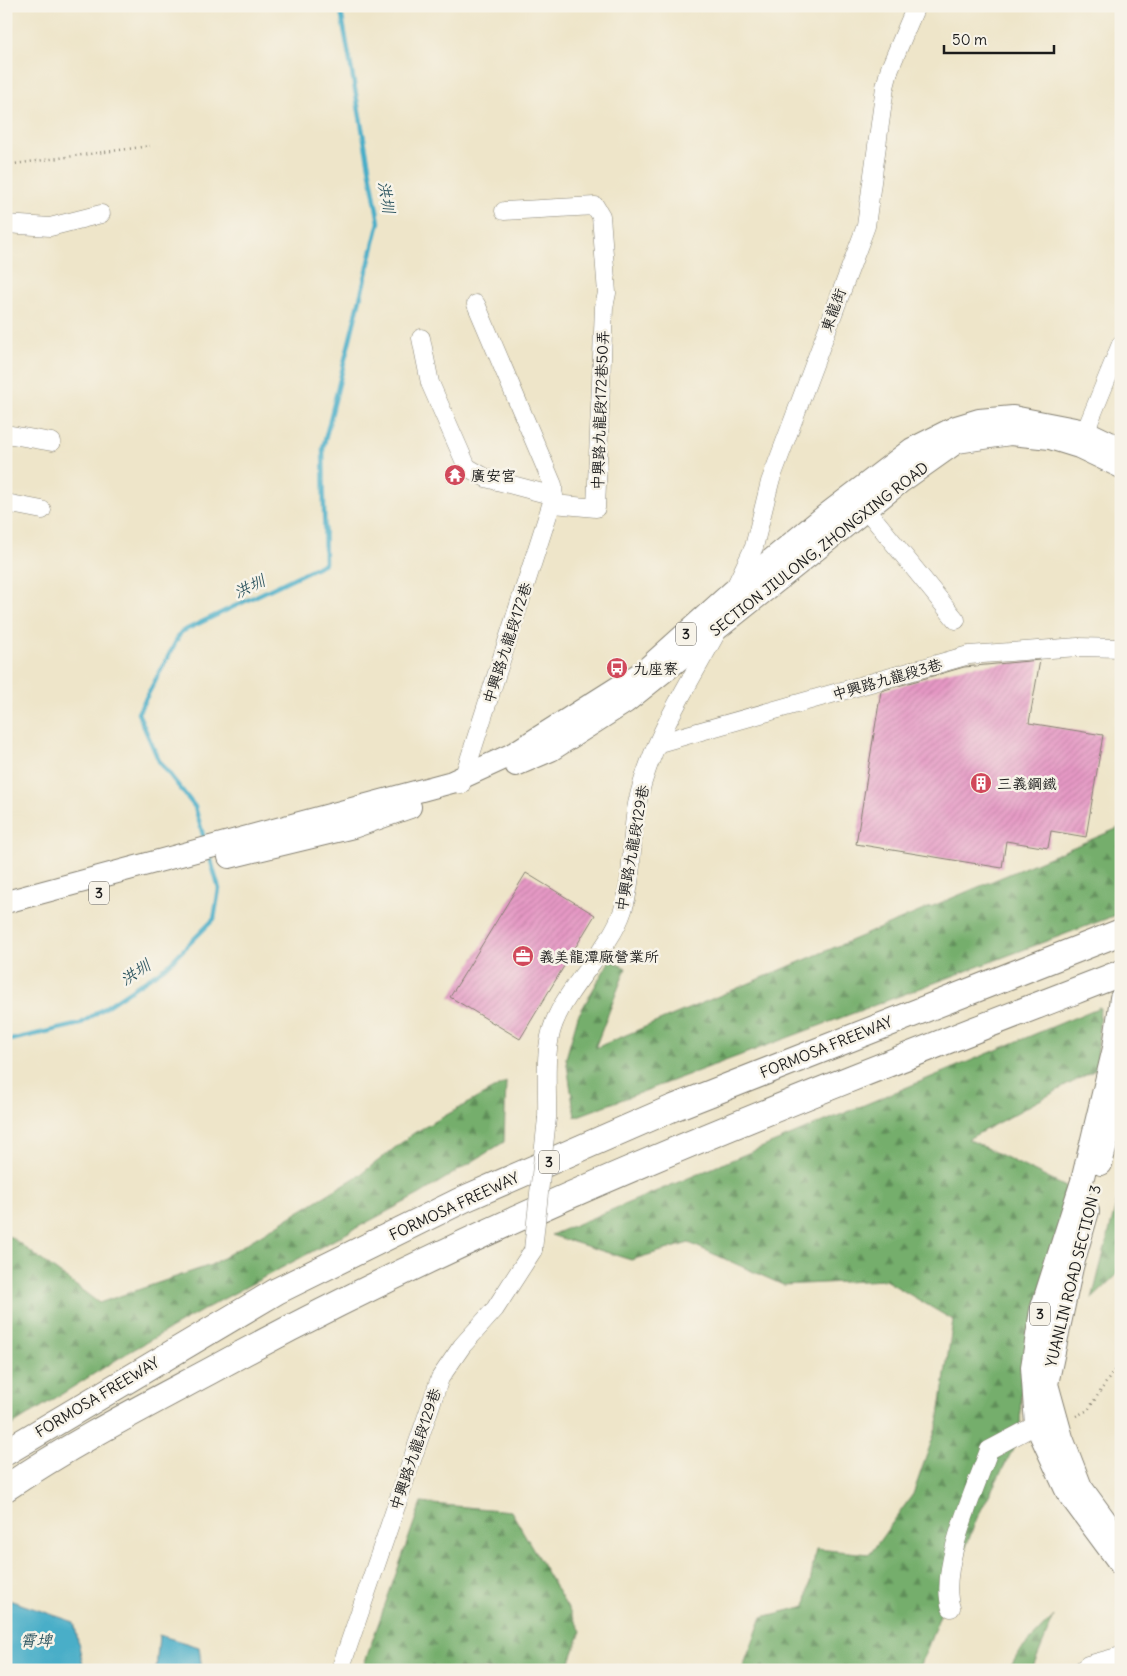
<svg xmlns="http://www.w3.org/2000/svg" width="1127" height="1676" viewBox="0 0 1127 1676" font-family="Delius,'LXGW WenKai TC',sans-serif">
	<defs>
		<pattern id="forest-firs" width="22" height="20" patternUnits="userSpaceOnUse" patternTransform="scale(1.25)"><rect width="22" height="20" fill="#75ae6c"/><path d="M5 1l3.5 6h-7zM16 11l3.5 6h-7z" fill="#5f8d58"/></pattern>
		<pattern id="building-hatch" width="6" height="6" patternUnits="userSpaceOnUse" patternTransform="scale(1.25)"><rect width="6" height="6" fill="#e598c4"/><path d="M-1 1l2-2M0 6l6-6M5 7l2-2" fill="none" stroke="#c482a8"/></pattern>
	</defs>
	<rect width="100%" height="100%" fill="#f7f3e8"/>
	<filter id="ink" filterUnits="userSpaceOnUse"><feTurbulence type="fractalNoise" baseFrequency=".02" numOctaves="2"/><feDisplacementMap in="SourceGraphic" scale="10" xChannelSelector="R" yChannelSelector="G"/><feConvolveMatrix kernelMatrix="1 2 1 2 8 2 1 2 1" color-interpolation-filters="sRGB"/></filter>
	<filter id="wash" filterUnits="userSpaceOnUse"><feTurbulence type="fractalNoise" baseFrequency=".0096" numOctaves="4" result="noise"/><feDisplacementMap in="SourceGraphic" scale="20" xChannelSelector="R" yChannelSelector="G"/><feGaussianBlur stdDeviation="1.12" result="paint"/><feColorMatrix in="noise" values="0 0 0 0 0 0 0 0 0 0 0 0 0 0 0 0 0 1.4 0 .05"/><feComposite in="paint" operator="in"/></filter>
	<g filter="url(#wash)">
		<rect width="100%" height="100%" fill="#eee5c9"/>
		<!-- forest -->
		<g fill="url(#forest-firs)" stroke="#486544">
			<path d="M1121,827L1119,914L575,1117L566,1058L578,1016L610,960L626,968L595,1048Z"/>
			<path d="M1100,1007L1097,1069L968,1139L1074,1191L1021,1389L1020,1436L977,1518L919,1670H742L762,1617L806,1606L816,1549L870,1554L913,1494L938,1423L953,1320L885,1280L783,1285L689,1243L631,1260L551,1235Z"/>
			<path d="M506,1082L504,1142L420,1194L212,1305L124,1355L6,1429V1236L11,1237L99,1303L211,1265L361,1174L414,1133Z"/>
			<path d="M1121,1185V1271L1092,1299Z"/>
			<path d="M421,1503L511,1511L581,1631L567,1670H362Z"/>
			<path d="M1054,1616L1032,1670H1009L1019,1652Z"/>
		</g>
		<!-- water -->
		<g fill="#49aec8" stroke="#326572">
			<path d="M6,1599L74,1622L84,1670H6Z"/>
			<path d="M159,1635L199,1647L202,1670H156Z"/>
		</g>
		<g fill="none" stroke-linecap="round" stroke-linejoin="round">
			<!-- stream -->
			<g stroke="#49aec8" stroke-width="4.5">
				<path d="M205,842L195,807L159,761L138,713L181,632L325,563L323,448L379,222L340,6"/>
				<path d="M6,1041L80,1024L167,966L214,919L219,889L209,854"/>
			</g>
		</g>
		<g id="blocks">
			<!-- building -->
			<g fill="url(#building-hatch)">
				<path d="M450,467L456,468L461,475L460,483L448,481Z"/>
				<path d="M1040,660L1029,723L1103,735L1086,837L1051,831L1048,848L1006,841L1002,868L856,844L881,691L964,667Z"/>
				<path d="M526,873L595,915L520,1039L450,997Z"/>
			</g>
		</g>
	</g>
	<g filter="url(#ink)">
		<use href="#blocks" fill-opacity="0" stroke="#858072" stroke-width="1"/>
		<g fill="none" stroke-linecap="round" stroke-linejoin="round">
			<!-- minor casing -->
			<g stroke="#858072" stroke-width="19">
				<g id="minor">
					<path d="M6,224L50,227L101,214"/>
					<path d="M476,304L553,485L554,504L596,508L604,307L607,293L601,216L595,206L504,211"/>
					<path d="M421,338L430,383L467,467L486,478L554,496L461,785"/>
					<path d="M6,434L52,442"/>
					<path d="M1081,442L1121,344"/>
					<path d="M6,503L42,510"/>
					<path d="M866,509L956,620"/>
					<path d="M735,587L754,547L770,482L866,226L885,87L890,68L916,6"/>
					<path d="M659,743L969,655L1078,647L1121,648"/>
					<path d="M547,1118C548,1088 543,1051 554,1023C569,984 611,948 623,910C634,876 630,839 637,804C650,743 687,687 717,632"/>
					<path d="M951,1608C938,1568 975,1490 989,1450L1036,1425"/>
					<path d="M340,1670L440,1378L462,1346L495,1309L533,1250"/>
					<path d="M1082,1670L1088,1665L1121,1656"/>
				</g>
			</g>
			<!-- major casing -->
			<g stroke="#858072" stroke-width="24">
				<g id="major">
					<path d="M516,765L551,750L626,702L902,481L957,442L1010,434L1050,438L1079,447L1121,467"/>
					<path d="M229,857L353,827L410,807"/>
					<path d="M6,902L452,782L511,755L644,671L733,591L827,514L912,449L956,427L979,420L1013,417L1085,431L1112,444L1121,452"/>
					<path d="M1121,998L1114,1048L1082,1181L1041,1310L1032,1367L1036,1425L1067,1492L1121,1565"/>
					<path d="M1101,1164L1121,1088"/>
					<path d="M1088,1211L1072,1267L1047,1384L1062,1438L1081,1487L1113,1531L1121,1538"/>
				</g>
			</g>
			<!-- highway casing -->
			<g stroke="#858072" stroke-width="28">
				<g id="highway">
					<path d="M6,1452L277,1291L464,1199L673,1108L1121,932"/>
					<path d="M6,1488C71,1444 141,1408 210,1371C501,1211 812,1093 1121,973"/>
				</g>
			</g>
			<!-- path -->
			<g stroke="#858072" stroke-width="2.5" stroke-dasharray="1 4" stroke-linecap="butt">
				<path d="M6,165L150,146"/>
				<path d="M1076,1416L1088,1410L1121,1360"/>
			</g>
			<!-- minor -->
			<use href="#minor" stroke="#fff" stroke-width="18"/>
			<!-- major -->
			<use href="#major" stroke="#fff" stroke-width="22"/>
			<!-- highway -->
			<use href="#highway" stroke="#fff" stroke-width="26"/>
			<!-- minor-bridge casing -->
			<g stroke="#858072" stroke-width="19" stroke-linecap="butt">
				<path id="minor-bridge" d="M533,1250L547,1118"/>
			</g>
			<!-- minor-bridge -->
			<use href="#minor-bridge" stroke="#fff" stroke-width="18"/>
		</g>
	</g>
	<!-- icons -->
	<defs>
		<g id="temple-disc" transform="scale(1.125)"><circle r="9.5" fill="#d1495b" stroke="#f7f3e8"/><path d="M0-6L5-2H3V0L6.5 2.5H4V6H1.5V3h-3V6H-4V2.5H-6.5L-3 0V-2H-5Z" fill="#fff"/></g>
		<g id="bus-disc" transform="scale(1.125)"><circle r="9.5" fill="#d1495b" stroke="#f7f3e8"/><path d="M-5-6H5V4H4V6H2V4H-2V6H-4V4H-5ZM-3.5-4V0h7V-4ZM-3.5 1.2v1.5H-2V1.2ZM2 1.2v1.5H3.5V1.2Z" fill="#fff"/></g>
		<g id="building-disc" transform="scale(1.125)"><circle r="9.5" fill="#d1495b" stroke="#f7f3e8"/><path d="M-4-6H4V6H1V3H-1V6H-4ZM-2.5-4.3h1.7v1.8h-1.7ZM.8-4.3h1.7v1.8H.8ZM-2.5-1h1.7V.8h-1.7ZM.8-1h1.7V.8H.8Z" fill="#fff"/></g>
		<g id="office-disc" transform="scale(1.125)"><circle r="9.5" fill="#d1495b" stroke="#f7f3e8"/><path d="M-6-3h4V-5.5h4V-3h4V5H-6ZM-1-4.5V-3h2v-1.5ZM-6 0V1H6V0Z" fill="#fff"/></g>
	</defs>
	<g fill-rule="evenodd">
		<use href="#temple-disc" x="455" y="475"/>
		<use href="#bus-disc" x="617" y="668"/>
		<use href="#building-disc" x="981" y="783"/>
		<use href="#office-disc" x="523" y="956"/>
	</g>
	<g text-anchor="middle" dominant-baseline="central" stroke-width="5" stroke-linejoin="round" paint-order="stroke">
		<!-- shield labels -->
		<g fill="#f7f3e8" stroke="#5e5c59" stroke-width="1">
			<rect x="676" y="622.5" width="20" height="23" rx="4"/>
			<rect x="89" y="881.5" width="20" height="23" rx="4"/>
			<rect x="539" y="1150.5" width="20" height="23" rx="4"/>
			<rect x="1030" y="1302.5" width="20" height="23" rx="4"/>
		</g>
		<g font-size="14" font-weight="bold" fill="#1c1c1c">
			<text x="686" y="634">3</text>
			<text x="99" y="893">3</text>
			<text x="549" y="1162">3</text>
			<text x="1040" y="1314">3</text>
		</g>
		<!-- street labels -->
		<g font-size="15" fill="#1c1c1c" stroke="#f7f3e8">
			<text transform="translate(833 310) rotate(-70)">東龍街</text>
			<text transform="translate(600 410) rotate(-88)">中興路九龍段172巷50弄</text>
			<text transform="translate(819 549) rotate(-38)">SECTION JIULONG, ZHONGXING ROAD</text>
			<text transform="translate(507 643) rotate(-72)">中興路九龍段172巷</text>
			<text transform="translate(887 679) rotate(-16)">中興路九龍段3巷</text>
			<text transform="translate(632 848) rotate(-80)">中興路九龍段129巷</text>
			<text transform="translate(826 1047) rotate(-22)">FORMOSA FREEWAY</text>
			<text transform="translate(454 1206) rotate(-25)">FORMOSA FREEWAY</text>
			<text transform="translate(1073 1276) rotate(-76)">YUANLIN ROAD SECTION 3</text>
			<text transform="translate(97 1397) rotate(-31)">FORMOSA FREEWAY</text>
			<text transform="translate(415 1449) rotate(-71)">中興路九龍段129巷</text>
		</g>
		<!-- poi labels -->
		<g font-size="15" fill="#1c1c1c" stroke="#f7f3e8" text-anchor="start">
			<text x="471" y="475">廣安宮</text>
			<text x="633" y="668">九座寮</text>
			<text x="997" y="783">三義鋼鐵</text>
			<text x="539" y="956">義美龍潭廠營業所</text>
		</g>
		<!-- water labels -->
		<g font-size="16" font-style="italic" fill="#2e5661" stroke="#f7f3e8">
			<text transform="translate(387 197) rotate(80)">洪圳</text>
			<text transform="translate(249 586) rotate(-26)">洪圳</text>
			<text transform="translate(135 972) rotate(-34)">洪圳</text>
			<text x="36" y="1640">霄埤</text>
		</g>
	</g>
	<!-- margin -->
	<rect width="1127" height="1676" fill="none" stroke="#f7f3e8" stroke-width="25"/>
	<!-- scale -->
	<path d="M944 45v8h110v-8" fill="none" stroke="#1c1c1c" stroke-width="2.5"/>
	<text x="952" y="45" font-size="15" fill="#1c1c1c" stroke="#f7f3e8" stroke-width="4" paint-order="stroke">50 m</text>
</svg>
